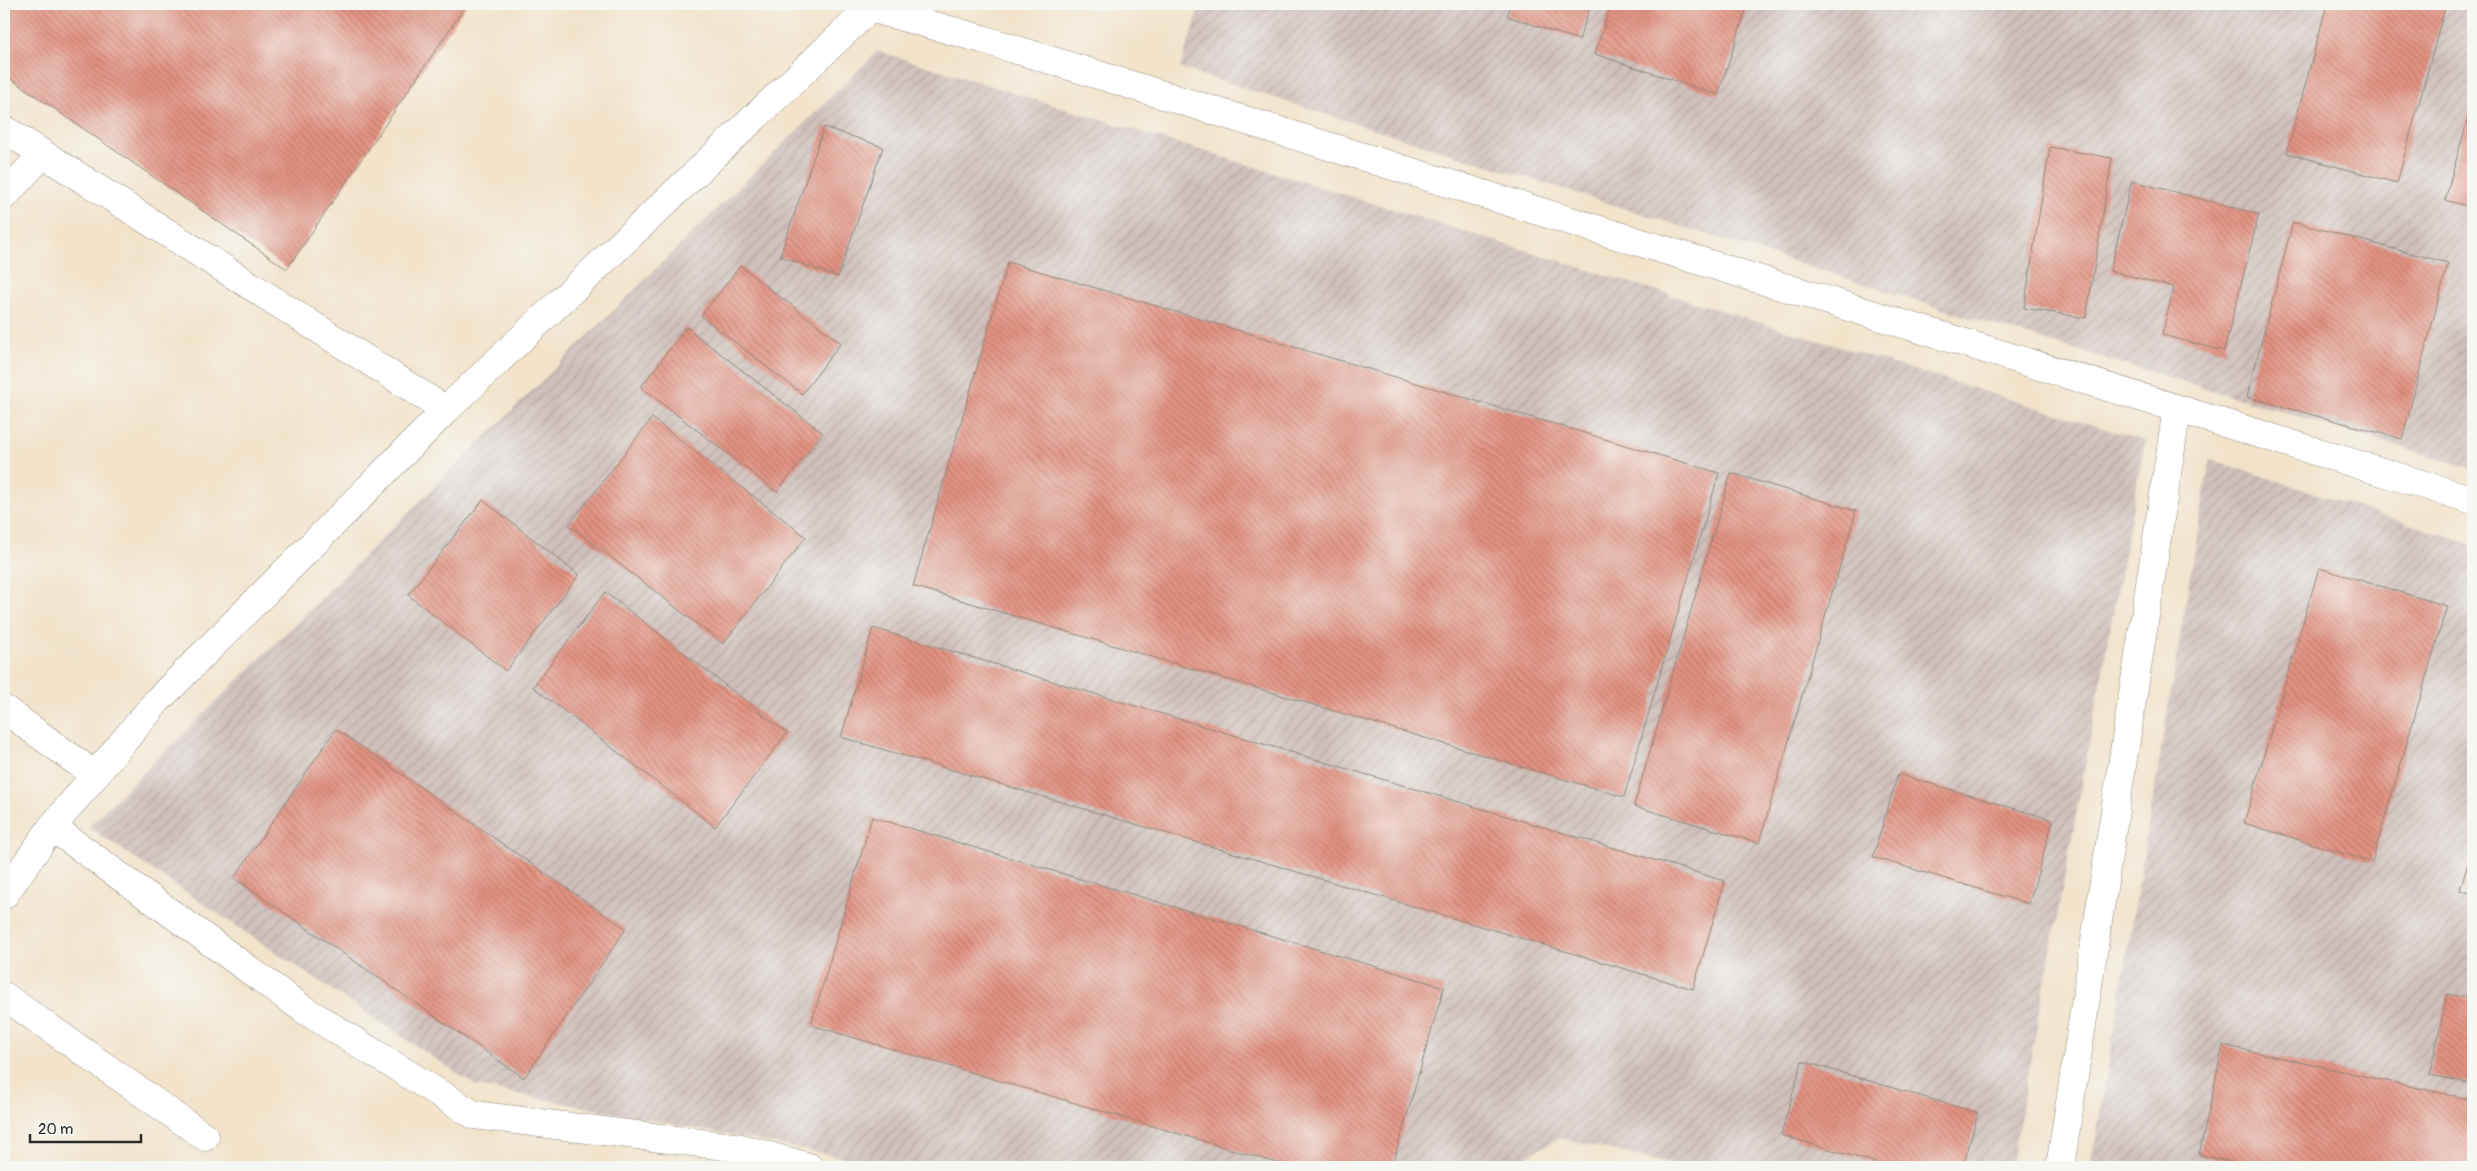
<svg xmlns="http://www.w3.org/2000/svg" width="2477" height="1171" viewBox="0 0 2477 1171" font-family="Pangolin,sans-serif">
	<defs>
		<pattern id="industrial-furrows" width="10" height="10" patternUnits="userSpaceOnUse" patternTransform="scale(1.25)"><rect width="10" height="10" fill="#cfc0bb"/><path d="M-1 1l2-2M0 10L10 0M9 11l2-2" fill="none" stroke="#b2a5a1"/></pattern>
		<pattern id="building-back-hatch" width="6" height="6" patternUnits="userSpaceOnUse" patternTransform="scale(1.25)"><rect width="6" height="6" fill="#e39382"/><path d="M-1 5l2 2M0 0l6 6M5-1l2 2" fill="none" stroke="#b8786b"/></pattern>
	</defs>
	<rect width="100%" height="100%" fill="#f6f6f2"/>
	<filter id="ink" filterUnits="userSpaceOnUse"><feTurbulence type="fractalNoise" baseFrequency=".02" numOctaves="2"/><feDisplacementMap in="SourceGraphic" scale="10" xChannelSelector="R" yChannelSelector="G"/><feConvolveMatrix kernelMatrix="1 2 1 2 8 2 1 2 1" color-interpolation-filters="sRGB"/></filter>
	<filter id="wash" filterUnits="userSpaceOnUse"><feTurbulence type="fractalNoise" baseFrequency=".0096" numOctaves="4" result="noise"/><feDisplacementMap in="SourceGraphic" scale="20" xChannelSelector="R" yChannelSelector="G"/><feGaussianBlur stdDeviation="1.12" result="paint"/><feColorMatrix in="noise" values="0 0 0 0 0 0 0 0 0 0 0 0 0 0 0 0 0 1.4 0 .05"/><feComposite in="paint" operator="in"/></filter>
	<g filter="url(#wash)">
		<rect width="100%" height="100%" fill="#f2e3ca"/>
		<!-- industrial -->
		<g fill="url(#industrial-furrows)">
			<path d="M1201,4H2473V469L1971,318L1180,68Z"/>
			<path d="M878,51L2145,441L2011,1167H1683L1560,1138L1507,1167H894L476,1086L88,827Z"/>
			<path d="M2210,459L2473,545V1167H2091Z"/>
		</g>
		<g id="blocks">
			<!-- building -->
			<g fill="url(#building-back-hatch)">
				<path d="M4,4H467L287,269L4,74Z"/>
				<path d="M1511,4H1591L1579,40L1507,16Z"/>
				<path d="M1611,4H1748L1718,95L1595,54Z"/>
				<path d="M2327,4H2446L2397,183L2287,153Z"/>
				<path d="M2473,100V208L2445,200Z"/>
				<path d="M824,127L883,147L838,277L780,256Z"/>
				<path d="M2050,147L2112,158L2086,318L2024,308Z"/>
				<path d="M2132,181L2259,214L2224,351L2162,335L2174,287L2110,271Z"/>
				<path d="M2293,222L2448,263L2402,439L2247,397Z"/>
				<path d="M1008,262L1719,473L1624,797L913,586Z"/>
				<path d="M740,266L841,343L802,394L701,316Z"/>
				<path d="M686,327L823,433L777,492L641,387Z"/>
				<path d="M652,418L806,537L723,644L569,525Z"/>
				<path d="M1731,473L1856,511L1759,843L1634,806Z"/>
				<path d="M483,500L579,575L506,671L408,595Z"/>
				<path d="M2319,568L2447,606L2372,862L2244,823Z"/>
				<path d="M605,592L787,733L715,827L533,687Z"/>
				<path d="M873,628L1725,881L1693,989L841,737Z"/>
				<path d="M336,729L626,929L524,1078L234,878Z"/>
				<path d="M1898,774L2053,820L2029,904L1873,857Z"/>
				<path d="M872,817L1444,987L1392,1167H1291L811,1025Z"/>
				<path d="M2473,847V894L2460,890Z"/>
				<path d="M2447,994L2473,999V1084L2430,1075Z"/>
				<path d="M2223,1045L2473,1100V1167H2255L2199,1155Z"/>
				<path d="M1802,1061L1978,1113L1963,1167H1890L1781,1135Z"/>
			</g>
		</g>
	</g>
	<g filter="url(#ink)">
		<use href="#blocks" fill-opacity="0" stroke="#8e877a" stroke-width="1"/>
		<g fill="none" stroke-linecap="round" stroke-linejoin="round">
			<!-- minor casing -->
			<g stroke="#8e877a" stroke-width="29">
				<g id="minor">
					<path d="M4,129L446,410"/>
					<path d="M4,196L43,154"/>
					<path d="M4,709L95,775"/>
					<path d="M52,827L303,1009L474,1115L741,1148L809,1167"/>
					<path d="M4,996L205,1137"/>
					<path d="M2060,1167L2177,409"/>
				</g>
			</g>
			<!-- tertiary casing -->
			<g stroke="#8e877a" stroke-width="29">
				<g id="tertiary">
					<path d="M861,4L870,8L982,39L2473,500"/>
					<path d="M4,895L52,827L158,700L446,410L870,8"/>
				</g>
			</g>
			<!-- minor -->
			<use href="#minor" stroke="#fff" stroke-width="28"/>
			<!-- tertiary -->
			<use href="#tertiary" stroke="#fff" stroke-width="28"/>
		</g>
	</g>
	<!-- margin -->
	<rect width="2477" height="1171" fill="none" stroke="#f6f6f2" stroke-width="20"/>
	<!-- scale -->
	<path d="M30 1134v8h111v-8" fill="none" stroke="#2b2b2b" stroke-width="2.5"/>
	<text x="38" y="1134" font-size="15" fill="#2b2b2b" stroke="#f6f6f2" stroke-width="4" paint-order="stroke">20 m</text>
</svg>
